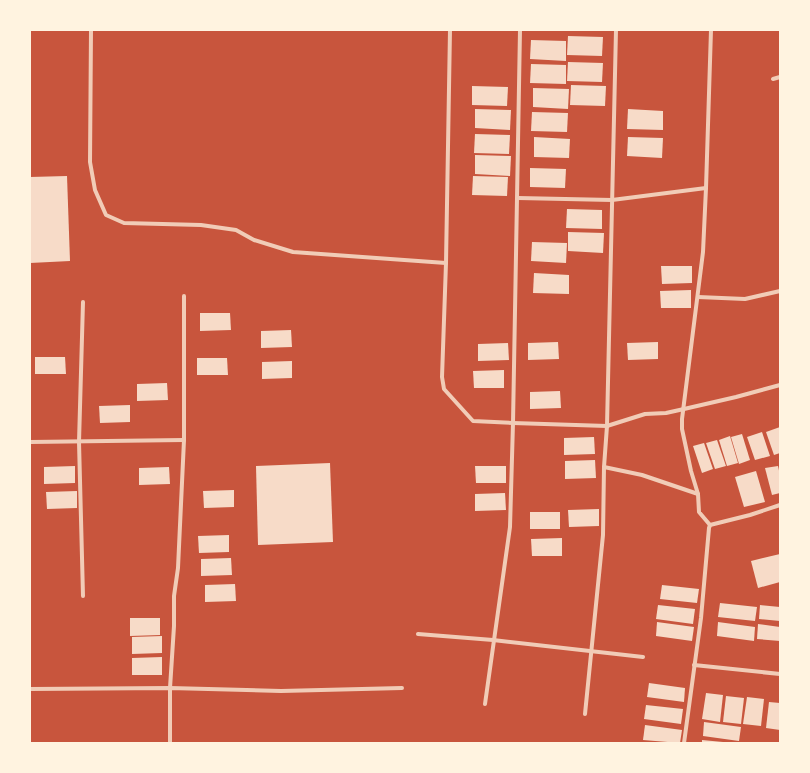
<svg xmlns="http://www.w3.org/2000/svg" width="810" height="773" viewBox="0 0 810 773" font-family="'PT Sans Narrow',sans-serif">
	<rect width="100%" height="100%" fill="#c8553d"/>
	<!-- building -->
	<g fill="#f7dbc8">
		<path d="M568,36L603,37L602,56L567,55Z"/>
		<path d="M531,40L566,41V61L530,59Z"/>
		<path d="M568,62L603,63L602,82L567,81Z"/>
		<path d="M531,64L566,65V84L530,83Z"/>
		<path d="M571,85L606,86L605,106L570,105Z"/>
		<path d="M472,86L508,87L507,106L472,105Z"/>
		<path d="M533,88L569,89L568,109L533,107Z"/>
		<path d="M475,109L511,110L510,130L475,128Z"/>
		<path d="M628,109L663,111V130L627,129Z"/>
		<path d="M532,112L568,113L567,132L531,131Z"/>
		<path d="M475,134L510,135L509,154L474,153Z"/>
		<path d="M534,137L570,139L569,158L534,157Z"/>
		<path d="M628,137L663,138L662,158L627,156Z"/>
		<path d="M475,155L511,156L510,176L475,174Z"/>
		<path d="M530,168L566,169L565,188L530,187Z"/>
		<path d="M67,176L70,261L30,263V177Z"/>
		<path d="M473,176L508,177L507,196L472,195Z"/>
		<path d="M567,209L602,210V229L566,228Z"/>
		<path d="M568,232L604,233L603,253L568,251Z"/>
		<path d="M532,242L567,243L566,263L531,261Z"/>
		<path d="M661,266H692V283L662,284Z"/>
		<path d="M534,273L569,275V294L533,293Z"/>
		<path d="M691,290V308H661L660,291Z"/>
		<path d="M200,313H230L231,330L200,331Z"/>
		<path d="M291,330L292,347L261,348V331Z"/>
		<path d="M558,342L559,359L528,360V343Z"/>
		<path d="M658,342V359L628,360L627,343Z"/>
		<path d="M508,343L509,360L478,361V344Z"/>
		<path d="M35,357H65L66,374H35Z"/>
		<path d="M197,358H227L228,375H197Z"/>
		<path d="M292,361V378L262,379V362Z"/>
		<path d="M504,370V388H474L473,371Z"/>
		<path d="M167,383L168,400L137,401V384Z"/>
		<path d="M560,391L561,408L530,409V392Z"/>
		<path d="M130,405V422L100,423L99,406Z"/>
		<path d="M780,427V453L774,455L766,432Z"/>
		<path d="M762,432L770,456L755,460L747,437Z"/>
		<path d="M742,434L750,460L739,464L731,437Z"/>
		<path d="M730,436L738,463L727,466L719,440Z"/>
		<path d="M594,437L595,454L564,455V438Z"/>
		<path d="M717,440L726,466L715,469L706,443Z"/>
		<path d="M704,443L713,469L702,473L693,446Z"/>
		<path d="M595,460L596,478L565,479V461Z"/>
		<path d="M330,463L333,542L258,545L256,466Z"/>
		<path d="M75,466V483L44,484V467Z"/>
		<path d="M475,466H506V483H476Z"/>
		<path d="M778,466L780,475V493L772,495L765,468Z"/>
		<path d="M169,467L170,484L139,485V468Z"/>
		<path d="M756,471L765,502L744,507L735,477Z"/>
		<path d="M234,490V507L204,508L203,491Z"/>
		<path d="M77,491V508L47,509L46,492Z"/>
		<path d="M505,493L506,510L475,511V494Z"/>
		<path d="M599,509V526L569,527L568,510Z"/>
		<rect x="530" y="512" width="30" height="17"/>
		<path d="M229,535V552L199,553L198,536Z"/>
		<path d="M562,538V556H532L531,539Z"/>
		<path d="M780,554V582L758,588L751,561Z"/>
		<path d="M231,558L232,575L201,576V559Z"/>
		<path d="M235,584L236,601L205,602V585Z"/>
		<path d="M662,585L699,589L697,603L660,599Z"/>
		<path d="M720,603L757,607L755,621L718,617Z"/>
		<path d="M658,605L695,609L693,624L656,619Z"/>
		<path d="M760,605L780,607V621L759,619Z"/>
		<path d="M130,618H160V635L130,636Z"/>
		<path d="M657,622L694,627L692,641L656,636Z"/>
		<path d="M718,622L755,627L754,641L717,636Z"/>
		<path d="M758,624L780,627V641L757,639Z"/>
		<path d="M162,636V653L132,654V637Z"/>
		<path d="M162,657V675H132V658Z"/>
		<path d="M649,683L685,688L684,702L647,697Z"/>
		<path d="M706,693L723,695L720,722L702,719Z"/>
		<path d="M726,696L744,698L741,724L723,722Z"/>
		<path d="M747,697L764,699L761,726L743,724Z"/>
		<path d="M769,702L780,703V730L766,728Z"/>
		<path d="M646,705L683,709L681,724L644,719Z"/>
		<path d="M704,722L741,727L739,741L703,736Z"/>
		<path d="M645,725L682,730L680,743L643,740Z"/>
		<path d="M702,740L723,742V743H702Z"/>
	</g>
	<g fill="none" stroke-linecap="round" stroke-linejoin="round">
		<!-- minor -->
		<g stroke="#f1ccb7" stroke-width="4">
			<path d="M91,30L90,162L95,190L106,215L124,223L201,225L236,230L254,240L293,252L446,263"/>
			<path d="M450,30L446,263L442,377L444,389L473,421L513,423L607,426L645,414L666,413L684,409L736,397L780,385"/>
			<path d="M773,79L780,77"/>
			<path d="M518,198L612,200L706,188"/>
			<path d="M698,297L745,299L780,291"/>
			<path d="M83,302L79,442L83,596"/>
			<path d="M30,442L184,440"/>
			<path d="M604,467L642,475L698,494"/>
			<path d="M710,525L699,512L698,494L691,471L682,429V419L703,252L706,188L711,30"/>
			<path d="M418,634L493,640L643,657"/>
			<path d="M694,665L780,674"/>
			<path d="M30,689L170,688L281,691L402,688"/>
			<path d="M485,704L510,527L513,423L520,30"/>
			<path d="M585,714L603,535L604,467L607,426L616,30"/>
			<path d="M170,743V688L174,626V596L178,568L184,440V296"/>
			<path d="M684,743L701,618L709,528L710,525L750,515L780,505"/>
		</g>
	</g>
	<!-- border -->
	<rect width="810" height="773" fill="none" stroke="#fff3e0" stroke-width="62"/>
</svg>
